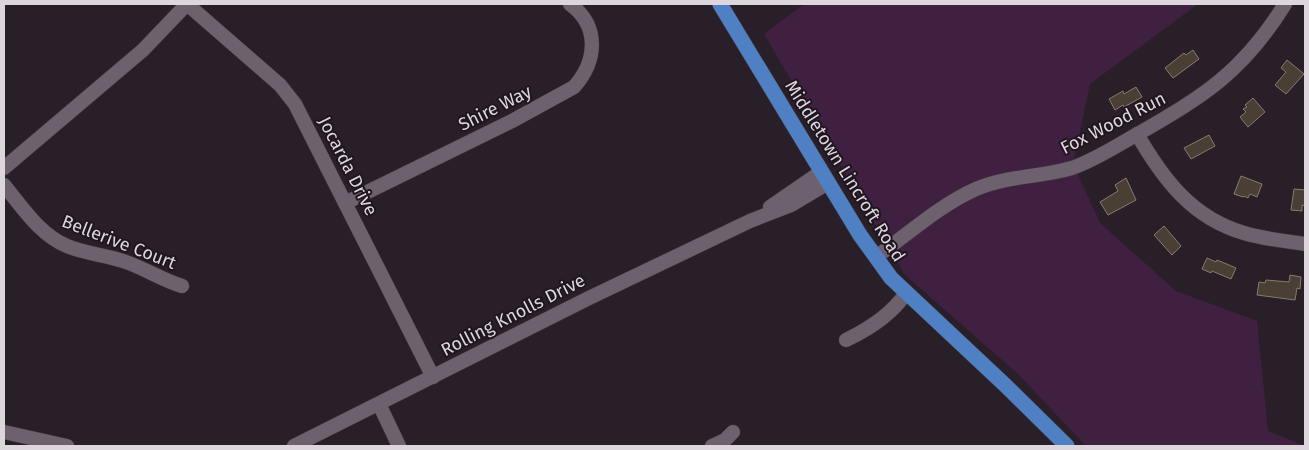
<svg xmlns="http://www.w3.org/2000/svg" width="1309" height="450" viewBox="0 0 1309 450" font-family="'Fira Sans',sans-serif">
	<rect width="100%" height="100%" fill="#291f29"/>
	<!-- green -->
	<path fill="#402041" d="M804,4H1198L1090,84L1073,164L1100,223L1176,291L1257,321L1268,431L1305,446H1086L1019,375L905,275L764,34Z"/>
	<!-- building -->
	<g fill="#493f34" stroke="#877b6e">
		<path d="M1193,50L1199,59L1173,78L1165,68L1184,53L1186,55Z"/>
		<path d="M1287,60L1304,74L1286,94L1275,85L1286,72L1281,68Z"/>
		<path d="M1136,87L1142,97L1124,107L1123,105L1115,110L1109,99L1123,91L1124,94Z"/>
		<path d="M1253,98L1265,112L1248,127L1240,117L1246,112L1243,109L1247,107L1245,105Z"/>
		<path d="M1209,135L1215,146L1191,159L1184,148Z"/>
		<path d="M1241,176L1262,184L1257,197L1250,194L1248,198L1244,196L1243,197L1234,194Z"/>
		<path d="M1126,178L1136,200L1108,215L1100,202L1118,191L1115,185Z"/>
		<path d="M1294,189L1305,190V206L1302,205V211L1291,210Z"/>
		<path d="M1164,226L1181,246L1172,255L1154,235Z"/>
		<path d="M1207,258L1216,262L1217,260L1236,268L1231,279L1212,271L1211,273L1202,269Z"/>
		<path d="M1290,275L1301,277L1300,289L1297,288L1295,300L1257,295L1259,282L1265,283L1266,280L1289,282Z"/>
	</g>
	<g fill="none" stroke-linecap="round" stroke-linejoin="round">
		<!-- minor casing -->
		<g stroke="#433a43" stroke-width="15">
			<g id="minor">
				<path d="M187,4L280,85L295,104L433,377"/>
				<path d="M1137,134C1163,179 1192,218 1244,233C1264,239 1285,241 1305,244"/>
				<path d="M4,168L143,50L187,4"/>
				<path d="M4,185C22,207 40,235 67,246C86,254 107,255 126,262C146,269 162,280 182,286"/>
				<path d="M345,203L512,121L574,87C597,61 600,26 570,4"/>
				<path d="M770,207L821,172"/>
				<path d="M876,257C908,234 940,205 976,189C1006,176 1041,177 1072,168C1095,160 1116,146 1136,135C1204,96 1243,72 1285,4"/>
				<path d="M846,340C869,329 892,314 906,293"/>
				<path d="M379,404L399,446"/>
				<path d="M4,432L67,446"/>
				<path d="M294,446L589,298L750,221L791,205L828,183"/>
				<path d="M712,446L725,440L733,432"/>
			</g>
		</g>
		<!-- major casing -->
		<g stroke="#433a43" stroke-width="16">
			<path id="major" d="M720,4L860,235L891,278L1005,385L1067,446"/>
		</g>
		<!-- minor -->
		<use href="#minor" stroke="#6d616d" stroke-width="14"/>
		<!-- major -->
		<use href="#major" stroke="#4f80c4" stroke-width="15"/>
	</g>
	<g text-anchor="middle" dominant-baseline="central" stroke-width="4" stroke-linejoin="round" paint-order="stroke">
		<!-- street labels -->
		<g font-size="18" fill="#ddd6dd" stroke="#201620">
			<text transform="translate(495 108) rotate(-27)">Shire Way</text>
			<text transform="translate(1113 123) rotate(-27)">Fox Wood Run</text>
			<text transform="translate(348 166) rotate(63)">Jocarda Drive</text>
			<text transform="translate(845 171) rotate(58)">Middletown Lincroft Road</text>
			<text transform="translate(119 242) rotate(21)">Bellerive Court</text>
			<text transform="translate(513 315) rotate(-27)">Rolling Knolls Drive</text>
		</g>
	</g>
	<!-- border -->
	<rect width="1309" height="450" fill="none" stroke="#ddd6dd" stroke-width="10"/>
</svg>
